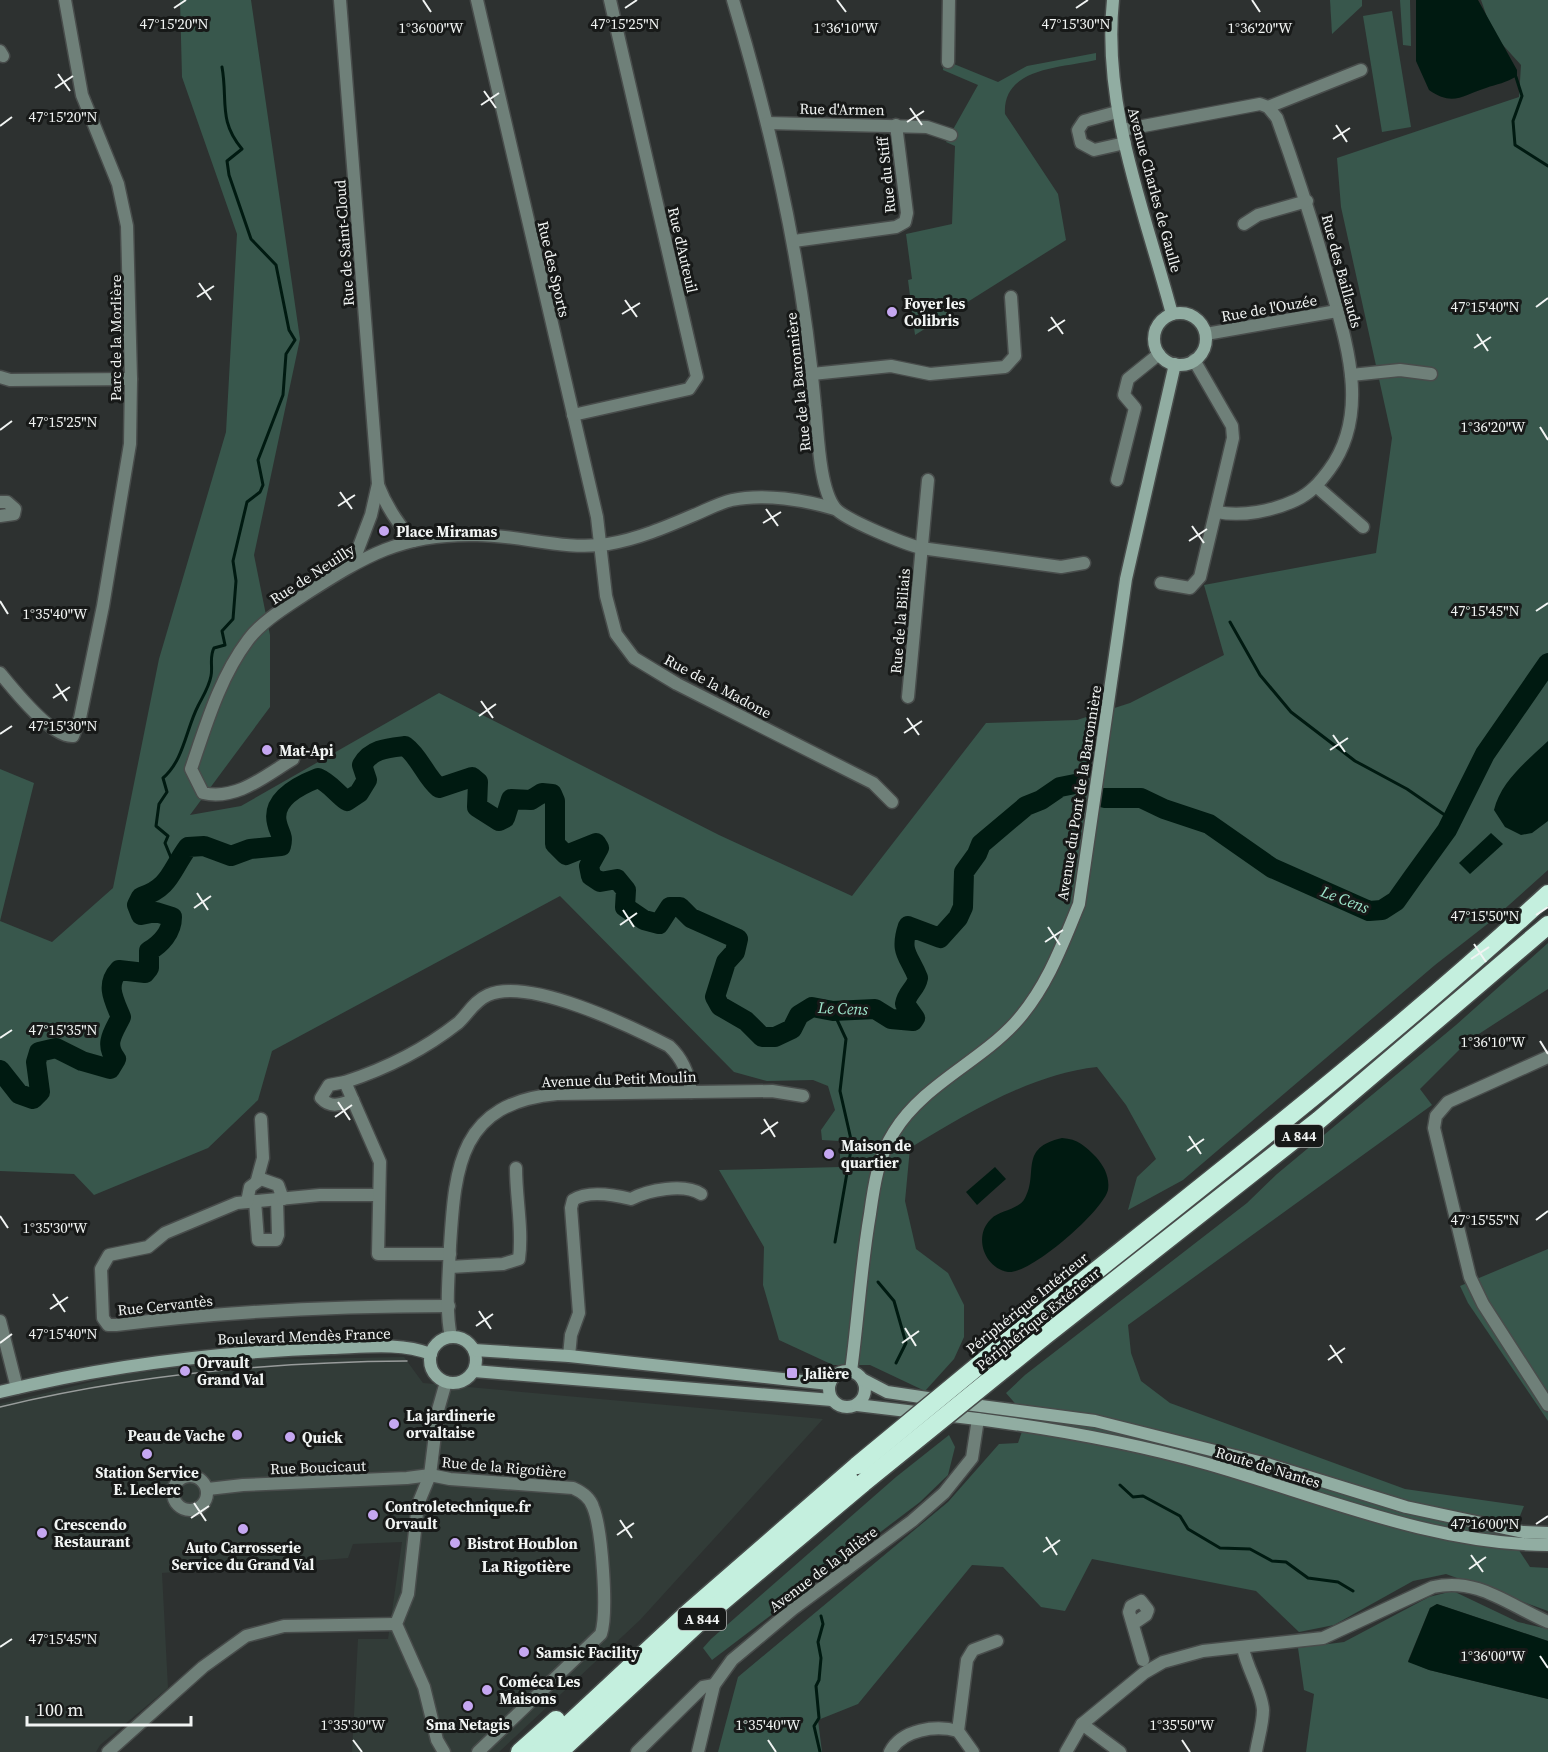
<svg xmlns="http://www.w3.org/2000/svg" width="1548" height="1752" viewBox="0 0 1548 1752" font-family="'Source Serif 4',serif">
	<rect width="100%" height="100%" fill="#2d3130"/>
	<!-- built -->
	<path fill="#323c38" d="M404,1357L423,1383L823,1419L640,1620L499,1752H352L358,1639H388L402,1542L353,1544L348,1558L162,1573L168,1688L100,1745L96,1752H0V1404L120,1375L248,1360Z"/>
	<!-- green -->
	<g fill="#38574c">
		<path d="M180,0H251L300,339L254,555L270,635V707L190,815L241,806L439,693L719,835L852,896L986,723L1077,720L1130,703L1224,655L1204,585L1376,553L1392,438L1341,207L1337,158L1519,97L1521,65L1493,34L1481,0H1548V870L1490,922L1435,965L1183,1180L1128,1210L1137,1177L1156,1159L1126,1105L1097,1067C1031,1074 966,1114 910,1148L905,1201L916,1249L948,1273L964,1305V1337L954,1359L925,1391L870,1365H833L779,1340L763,1285L764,1247L719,1170L840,1167V1141L822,1140L821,1130L835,1110L828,1086L813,1080L767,1081L734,1072L560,896L272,1051L258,1100L208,1148L94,1195L74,1174L0,1171V769L34,783L0,921L52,942L113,888L159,659L226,432L237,234L182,77Z"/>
		<path d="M1330,0H1362V6L1332,34Z"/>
		<path d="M1400,0H1410L1411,46L1403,45Z"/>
		<path d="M1392,11L1411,127L1382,132L1363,16Z"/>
		<path d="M1096,53V60C1062,68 1002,67 1005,114L1058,194L1066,240L915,335L908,280L912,279L906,234L952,224L955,146L946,142L978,85L943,70L944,60L998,82L1027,66Z"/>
		<path d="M1548,943V989L1468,1041L1420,1089L1432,1105L1128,1325L1131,1353L1141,1381L1170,1403L1405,1489L1524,1506L1511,1538L1530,1567L1548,1568V1611L1446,1574L1413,1581L1334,1625L1299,1632L1256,1591L1092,1559L1065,1611L1041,1607L1003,1567L972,1565L858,1704L818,1720L822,1752H718L738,1677L948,1502L999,1444L1018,1443L1027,1417L1006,1393L1025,1375L1247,1203L1277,1174L1456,1025Z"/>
		<path d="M1548,1249V1421L1468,1303L1460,1286Z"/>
		<path d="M949,1435L955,1447L948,1475L920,1502L712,1660L703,1648L711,1639L896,1477Z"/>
		<path d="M1453,1591L1518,1622L1548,1629V1641L1437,1604L1430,1608L1408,1661L1429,1670L1548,1699V1752H1306L1314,1694L1304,1690L1298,1648L1344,1642L1429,1597Z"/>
	</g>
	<!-- water -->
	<g fill="#001a11">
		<path d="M1416,0H1478L1517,70V76C1506,83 1497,84 1486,88C1463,95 1453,107 1429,90L1416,61Z"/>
		<path d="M1548,741V821L1532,833L1521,835L1505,827L1494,810C1501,781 1527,761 1548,741Z"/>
		<path d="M1491,833L1503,844L1470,874L1459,863Z"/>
		<path d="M1062,1138C1078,1139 1085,1146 1096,1157C1104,1166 1110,1177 1108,1190C1103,1211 1030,1275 1008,1272C984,1268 973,1236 991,1219C1000,1210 1019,1210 1025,1198C1039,1173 1018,1148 1062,1138Z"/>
		<path d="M995,1167L1006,1179L977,1205L966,1192Z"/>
		<path d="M1437,1604L1548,1641V1699L1429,1670L1408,1662L1430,1608Z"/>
	</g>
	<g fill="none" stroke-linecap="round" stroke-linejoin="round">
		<!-- stream -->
		<g stroke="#001a11" stroke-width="3">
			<path d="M1516,77L1522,96L1513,121L1515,145L1548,166"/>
			<path d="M1230,622L1260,675L1291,712L1355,761L1407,789L1452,820"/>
			<path d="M174,865L165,843L168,836L156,826L159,804L167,792L163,778C184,760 186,729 198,706C203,696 209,687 211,676C213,667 209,657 214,648L225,645L222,631L233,619L236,581L233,561L247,502L260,492L263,485L258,460L283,395L286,354L295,340L289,330L276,265L251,239L229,175L227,161L242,149C218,121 228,100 222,67"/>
			<path d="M833,1011L846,1039L840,1091L852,1144L835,1242"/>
			<path d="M878,1282L894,1301L906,1343L896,1363"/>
			<path d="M1120,1485L1133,1497L1143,1496L1180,1516L1188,1529L1220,1548L1250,1549L1272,1561L1286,1562L1308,1578L1338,1582L1353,1591"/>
			<path d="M820,1752L814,1726L819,1718L816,1686L819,1680L821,1658L818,1642L823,1624L821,1616"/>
		</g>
		<!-- river -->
		<g stroke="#001a11" stroke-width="20">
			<path d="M1104,798H1141L1164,809L1209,824L1272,868L1369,911L1382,910L1396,901L1413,877L1447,830L1485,754L1548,663"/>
			<path d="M0,1070L19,1094L33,1099L40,1092L36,1062L39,1052L56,1048L82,1061L110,1069L116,1059C104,1044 113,1033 121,1017C114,1000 105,985 119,970L145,973L149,968V951C161,944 172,932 172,917L156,912L141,915L137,905L141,897C170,888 171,870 188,847L204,846L231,856L250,849L281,846C284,835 279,833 277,823C271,799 300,785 318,778C330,783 336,793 347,801L359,793L367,780L362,765C371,749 388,748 405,746C420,757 425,776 439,788L472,777L478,782L477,807L499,821L505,818L511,799L531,800L542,793L552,794L555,801V844L566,855L596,843L599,848L589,866L591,876L600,882L617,879L626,890L625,907L644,920L659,924L670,907H680L691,918L738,939L735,952L726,962L715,997L720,1006L746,1021L762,1037H775L792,1029L799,1015L812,1007L833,1011L875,1009L891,1019L913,1021L915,1018L905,1004C907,992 916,989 918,978C909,955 899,953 908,926L940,938L958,918L963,907L964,872L977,854L981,844L1026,806L1041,800L1060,787L1075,784"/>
		</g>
		<!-- street casing -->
		<g stroke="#484c4b" stroke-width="15">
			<g id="street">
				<path d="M340,0L378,484L371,515L352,565"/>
				<path d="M477,0L597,517L606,596L616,634L634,658L677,684L873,783L892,802"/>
				<path d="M733,0C773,133 803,268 815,406C818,432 819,488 835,508C845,520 905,544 921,548L1061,567L1084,563"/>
				<path d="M0,51L3,56"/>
				<path d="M948,62L949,0"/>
				<path d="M1268,107L1361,70"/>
				<path d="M1117,112L1084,121L1078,130L1081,143L1094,150L1125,143"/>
				<path d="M767,123L927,127L951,135"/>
				<path d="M1122,130L1260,104L1268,107L1277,118C1296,171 1313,223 1328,277C1345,339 1372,412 1329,470C1320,482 1311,493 1296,500C1273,511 1242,517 1217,512"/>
				<path d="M1244,224L1258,215L1307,201"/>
				<path d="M794,241L896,227L905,222L907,213L896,125"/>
				<path d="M1206,334L1337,311"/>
				<path d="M812,374L891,366L930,374L1005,367L1015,356L1011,297"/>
				<path d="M1351,375L1400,370L1431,374"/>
				<path d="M0,377L10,380L131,379"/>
				<path d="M573,415L689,389L697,377L610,0"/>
				<path d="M1117,480L1135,408L1124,395L1128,379L1159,354"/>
				<path d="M378,485C386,506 398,524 413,541"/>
				<path d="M1316,486L1363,527"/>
				<path d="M0,502H7L15,509L14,514L0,516"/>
				<path d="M1161,583L1190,588L1200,577L1233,438L1232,426L1194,360"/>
				<path d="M0,673C13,689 52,738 73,736L80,718L103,606L130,444L131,379L127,226L118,184L82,95L65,0"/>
				<path d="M908,697L928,480"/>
				<path d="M293,759C266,775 237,801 203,793L191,769C206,725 220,677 248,640C261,622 286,607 304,595C365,556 402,533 477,535C520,535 565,551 608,544C638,539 666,527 694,515C706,510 719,503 732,500C764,493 805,500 835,509"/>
				<path d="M1548,1057L1448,1102L1436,1116L1434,1128L1470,1277L1483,1304L1548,1405"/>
				<path d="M345,1082L329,1085L321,1098C331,1109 341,1104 353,1100"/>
				<path d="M257,1180L263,1158L261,1119"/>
				<path d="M378,1195H320L237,1203L165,1233L148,1247L109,1255L101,1269L103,1318L108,1325H116C227,1311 338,1306 449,1306"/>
				<path d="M255,1201L258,1240H276L278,1235L277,1199"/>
				<path d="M247,1202L250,1187L261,1179L278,1185L283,1199"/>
				<path d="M450,1254H378L380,1162L345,1082C385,1069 425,1049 458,1023C468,1014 474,1001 488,995C529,977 630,1026 669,1046C682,1058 689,1074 691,1092"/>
				<path d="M450,1267L503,1264L519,1259C523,1229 516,1199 516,1168"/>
				<path d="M0,1321L17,1388"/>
				<path d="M451,1337C445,1309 449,1275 450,1246C455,1165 460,1103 557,1094L772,1091L803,1096"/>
				<path d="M569,1356L571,1335L579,1313L571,1208L573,1200C588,1190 615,1195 631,1199C648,1190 684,1183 701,1194"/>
				<circle cx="190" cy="1493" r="17"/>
				<path d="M208,1489L243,1485L407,1478L430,1475L450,1479L573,1488C582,1492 590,1497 593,1507C602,1529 608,1612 601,1634L478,1752"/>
				<path d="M1133,1624L1146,1615L1148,1610L1141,1601L1131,1606L1129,1612L1143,1660"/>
				<path d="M1243,1648C1247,1669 1262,1691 1263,1710C1263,1724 1258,1739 1256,1752"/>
				<path d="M1082,1724L1120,1752"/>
				<path d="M108,1752L203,1667L246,1636L284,1626L396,1624"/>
				<path d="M444,1752L437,1740L424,1687L396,1624L408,1594L418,1504L430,1475L438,1410L446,1382"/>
				<path d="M637,1752L703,1687L714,1685"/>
				<path d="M698,1752L714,1685L732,1660L793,1609L912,1521L944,1493L972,1458L978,1419"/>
				<path d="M890,1752C902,1729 936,1725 958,1731"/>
				<path d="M973,1752L958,1731L967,1660L973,1650L997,1641"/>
				<path d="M1066,1752L1082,1724L1144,1673L1163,1662L1203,1651L1323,1638L1433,1587C1478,1577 1508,1605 1548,1622"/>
			</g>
		</g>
		<!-- secondary casing -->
		<g stroke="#484c4b" stroke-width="15">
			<g id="secondary">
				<path d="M1113,0C1102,107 1145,212 1172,314"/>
				<circle cx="1180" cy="339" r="26"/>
				<circle cx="453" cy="1360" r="23"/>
				<path d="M474,1350L569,1356L829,1384"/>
				<circle cx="847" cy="1389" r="18"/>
				<path d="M474,1371L832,1400"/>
				<path d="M851,1371C858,1319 861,1266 870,1214C874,1185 878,1157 894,1132C923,1085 978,1063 1015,1023C1046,989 1062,946 1079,904L1126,579L1175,364"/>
				<path d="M862,1379L887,1392L941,1400"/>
				<path d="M0,1392C109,1365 219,1352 331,1348C364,1347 400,1342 431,1354"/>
				<path d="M958,1403L1095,1421L1267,1464L1406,1507L1523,1532L1548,1533"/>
				<path d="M857,1405L924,1413"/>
				<path d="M944,1415C1033,1425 1122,1440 1208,1464C1320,1496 1431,1544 1548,1545"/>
			</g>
		</g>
		<!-- highway casing -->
		<g stroke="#484c4b" stroke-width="21">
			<g id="highway">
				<path d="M1042,1338L1319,1120L1548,925"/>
				<path d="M1008,1341C1190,1195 1376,1053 1548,894"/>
				<path d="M520,1752L556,1720"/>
				<path d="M539,1752L688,1613L858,1465"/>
				<path d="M559,1752L712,1610L863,1483"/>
			</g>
		</g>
		<!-- street -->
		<use href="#street" stroke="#6f8079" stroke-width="12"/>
		<!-- secondary -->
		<use href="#secondary" stroke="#91ada2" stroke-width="12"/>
		<!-- highway -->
		<use href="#highway" stroke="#c4efde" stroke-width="18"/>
		<!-- tram -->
		<path stroke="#989c9b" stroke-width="1.5" d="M0,1407C132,1375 271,1362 407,1361"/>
		<!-- highway-bridge casing -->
		<g stroke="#484c4b" stroke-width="21" stroke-linecap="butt">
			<g id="highway-bridge">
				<path d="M858,1465L1008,1341"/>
				<path d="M863,1483L1042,1338"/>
			</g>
		</g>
		<!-- highway-bridge -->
		<use href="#highway-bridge" stroke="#c4efde" stroke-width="18"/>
	</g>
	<!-- ticks -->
	<path fill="none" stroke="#f1f4f3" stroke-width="2" d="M423,0L431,12M837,0L846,12M1252,0L1260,12M174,8L186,0M625,8L637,0M1076,8L1088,0M58,74L70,91M55,88L73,76M484,91L496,108M481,105L499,93M910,108L922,125M907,122L924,111M1336,125L1347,142M0,126L12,117M1333,139L1350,128M199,283L211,300M197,297L214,286M625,300L637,317M1536,307L1548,298M622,314L640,303M1051,317L1063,334M1048,331L1065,320M1477,334L1488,351M1474,348L1491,337M1540,427L1548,440M0,430L12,421M340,492L352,509M338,506L355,495M766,509L778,526M763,523L781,512M1192,526L1204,543M1189,541L1207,529M0,601L8,614M1536,611L1548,603M56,684L67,701M53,698L70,687M481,701L493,718M479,716L496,704M907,718L919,735M904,733L922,721M0,734L12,726M1333,735L1345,752M1330,750L1348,738M197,893L208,910M194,908L211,896M623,910L634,927M1536,915L1548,907M620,925L637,913M1048,927L1060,945M1045,942L1063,930M1474,944L1486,962M1471,959L1489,947M0,1038L12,1030M1540,1041L1548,1054M338,1102L350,1120M335,1117L352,1105M764,1119L775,1137M761,1134L778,1122M1189,1136L1201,1154M1187,1151L1204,1139M0,1216L8,1228M1536,1220L1548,1211M53,1294L65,1312M50,1309L68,1297M479,1311L491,1329M476,1326L493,1314M905,1328L916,1346M0,1343L12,1334M902,1343L919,1331M1330,1345L1342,1363M1328,1360L1345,1348M194,1503L206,1521M191,1518L209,1506M620,1520L632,1538M1536,1524L1548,1516M617,1535L634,1523M1046,1537L1057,1555M1043,1552L1060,1540M1471,1555L1483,1572M1469,1569L1486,1557M0,1647L12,1639M1540,1656L1548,1668M353,1740L362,1752M768,1740L776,1752M1182,1740L1190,1752"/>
	<!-- markers -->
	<g fill="#c5a7f1" stroke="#171918" stroke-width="2">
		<circle cx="892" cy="312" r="6"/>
		<circle cx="384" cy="531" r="6"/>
		<circle cx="267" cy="750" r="6"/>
		<circle cx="829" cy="1154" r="6"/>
		<circle cx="185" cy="1371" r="6"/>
		<rect x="786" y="1367" width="12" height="12" rx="3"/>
		<circle cx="394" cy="1424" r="6"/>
		<circle cx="237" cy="1435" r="6"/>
		<circle cx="290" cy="1437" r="6"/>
		<circle cx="147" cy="1454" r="6"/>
		<circle cx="373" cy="1515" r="6"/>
		<circle cx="243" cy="1529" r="6"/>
		<circle cx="42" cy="1533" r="6"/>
		<circle cx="455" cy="1543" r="6"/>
		<circle cx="524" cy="1652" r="6"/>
		<circle cx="487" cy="1690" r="6"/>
		<circle cx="468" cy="1706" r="6"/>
	</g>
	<g text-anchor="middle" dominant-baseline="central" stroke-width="6" stroke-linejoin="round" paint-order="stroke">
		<!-- shield labels -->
		<g fill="#171918" stroke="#b0b2b1" stroke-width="1.5">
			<rect x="1275" y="1125" width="48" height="22" rx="4.5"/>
			<rect x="678" y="1608" width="48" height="22" rx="4.5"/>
		</g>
		<g font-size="14" font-weight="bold" fill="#f1f4f3">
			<text x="1299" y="1136">A 844</text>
			<text x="702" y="1619">A 844</text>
		</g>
		<!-- street labels -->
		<g font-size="15" fill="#f1f4f3" stroke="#171918">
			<text transform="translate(842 109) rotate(1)">Rue d'Armen</text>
			<text transform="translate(886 175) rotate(-96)">Rue du Stiff</text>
			<text transform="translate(1155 190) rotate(75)">Avenue Charles de Gaulle</text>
			<text transform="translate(344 243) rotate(-94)">Rue de Saint-Cloud</text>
			<text transform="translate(683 250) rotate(77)">Rue d'Auteuil</text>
			<text transform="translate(554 269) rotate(77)">Rue des Sports</text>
			<text transform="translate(1342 271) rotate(75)">Rue des Baillauds</text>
			<text transform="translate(1269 308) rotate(-10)">Rue de l'Ouzée</text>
			<text transform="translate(115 338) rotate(-90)">Parc de la Morlière</text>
			<text transform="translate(798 382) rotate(-96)">Rue de la Baronnière</text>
			<text transform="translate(312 574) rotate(-33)">Rue de Neuilly</text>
			<text transform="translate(900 621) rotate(-85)">Rue de la Biliais</text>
			<text transform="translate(718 686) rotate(28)">Rue de la Madone</text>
			<text transform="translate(1079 793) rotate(-81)">Avenue du Pont de la Baronnière</text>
			<text transform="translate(619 1079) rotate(-2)">Avenue du Petit Moulin</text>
			<text transform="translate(1027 1303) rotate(-39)">Périphérique Intérieur</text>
			<text transform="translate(165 1305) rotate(-6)">Rue Cervantès</text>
			<text transform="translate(1038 1319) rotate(-39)">Périphérique Extérieur</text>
			<text transform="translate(304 1336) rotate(-2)">Boulevard Mendès France</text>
			<text transform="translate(318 1467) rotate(-2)">Rue Boucicaut</text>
			<text transform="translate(504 1467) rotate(5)">Rue de la Rigotière</text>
			<text transform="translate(1268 1467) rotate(17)">Route de Nantes</text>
			<text transform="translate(823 1569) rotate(-37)">Avenue de la Jalière</text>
		</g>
		<!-- poi labels -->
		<g font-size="15" font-weight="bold" fill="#f1f4f3" stroke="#171918" text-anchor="start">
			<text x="904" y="303">Foyer les<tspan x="904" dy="17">Colibris</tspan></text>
			<text x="396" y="531">Place Miramas</text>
			<text x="279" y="750">Mat-Api</text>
			<text x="841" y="1145">Maison de<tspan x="841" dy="17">quartier</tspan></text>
			<text x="197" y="1362">Orvault<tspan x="197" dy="17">Grand Val</tspan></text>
			<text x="804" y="1373">Jalière</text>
			<text x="406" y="1415">La jardinerie<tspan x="406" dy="17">orvaltaise</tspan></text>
			<text x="225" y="1435" text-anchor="end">Peau de Vache</text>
			<text x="302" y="1437">Quick</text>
			<text x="147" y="1472" text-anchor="middle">Station Service<tspan x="147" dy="17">E. Leclerc</tspan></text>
			<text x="385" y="1506">Controletechnique.fr<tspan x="385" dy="17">Orvault</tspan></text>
			<text x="54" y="1524">Crescendo<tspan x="54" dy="17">Restaurant</tspan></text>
			<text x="467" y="1543">Bistrot Houblon</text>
			<text x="243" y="1547" text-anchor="middle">Auto Carrosserie<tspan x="243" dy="17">Service du Grand Val</tspan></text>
			<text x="536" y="1652">Samsic Facility</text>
			<text x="499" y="1681">Coméca Les<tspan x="499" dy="17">Maisons</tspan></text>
			<text x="468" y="1724" text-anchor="middle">Sma Netagis</text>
		</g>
		<!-- water labels -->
		<g font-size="16" font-style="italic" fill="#9fe6cc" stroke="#171918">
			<text transform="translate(1345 899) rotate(21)">Le Cens</text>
			<text transform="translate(843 1008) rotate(2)">Le Cens</text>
		</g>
		<!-- neighbourhood labels -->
		<g font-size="16" font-weight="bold" fill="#f1f4f3" stroke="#171918">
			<text x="526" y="1566">La Rigotière</text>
		</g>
	</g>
	<g font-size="15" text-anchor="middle" fill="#f1f4f3" stroke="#171918" stroke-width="6" stroke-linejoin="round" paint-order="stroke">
		<text x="174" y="29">47°15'20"N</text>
		<text x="625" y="29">47°15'25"N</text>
		<text x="1076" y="29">47°15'30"N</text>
		<text x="1260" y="33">1°36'20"W</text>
		<text x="431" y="33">1°36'00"W</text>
		<text x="846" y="33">1°36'10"W</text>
		<text x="63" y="122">47°15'20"N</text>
		<text x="1485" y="312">47°15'40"N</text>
		<text x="63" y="427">47°15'25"N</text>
		<text x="1493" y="432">1°36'20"W</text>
		<text x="1485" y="616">47°15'45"N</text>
		<text x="55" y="619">1°35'40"W</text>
		<text x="63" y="731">47°15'30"N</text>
		<text x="1485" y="921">47°15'50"N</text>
		<text x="63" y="1035">47°15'35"N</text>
		<text x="1493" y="1047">1°36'10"W</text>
		<text x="1485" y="1225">47°15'55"N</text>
		<text x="55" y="1233">1°35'30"W</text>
		<text x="63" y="1339">47°15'40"N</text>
		<text x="1485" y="1529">47°16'00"N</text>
		<text x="63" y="1644">47°15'45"N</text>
		<text x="1493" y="1661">1°36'00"W</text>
		<text x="353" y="1730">1°35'30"W</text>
		<text x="768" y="1730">1°35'40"W</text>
		<text x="1182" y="1730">1°35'50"W</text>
	</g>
	<!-- scale -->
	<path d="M27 1716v9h164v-9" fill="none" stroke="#f1f4f3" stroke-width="3"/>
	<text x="36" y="1716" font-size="18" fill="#f1f4f3" stroke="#171918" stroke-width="4.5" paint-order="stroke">100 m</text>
</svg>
